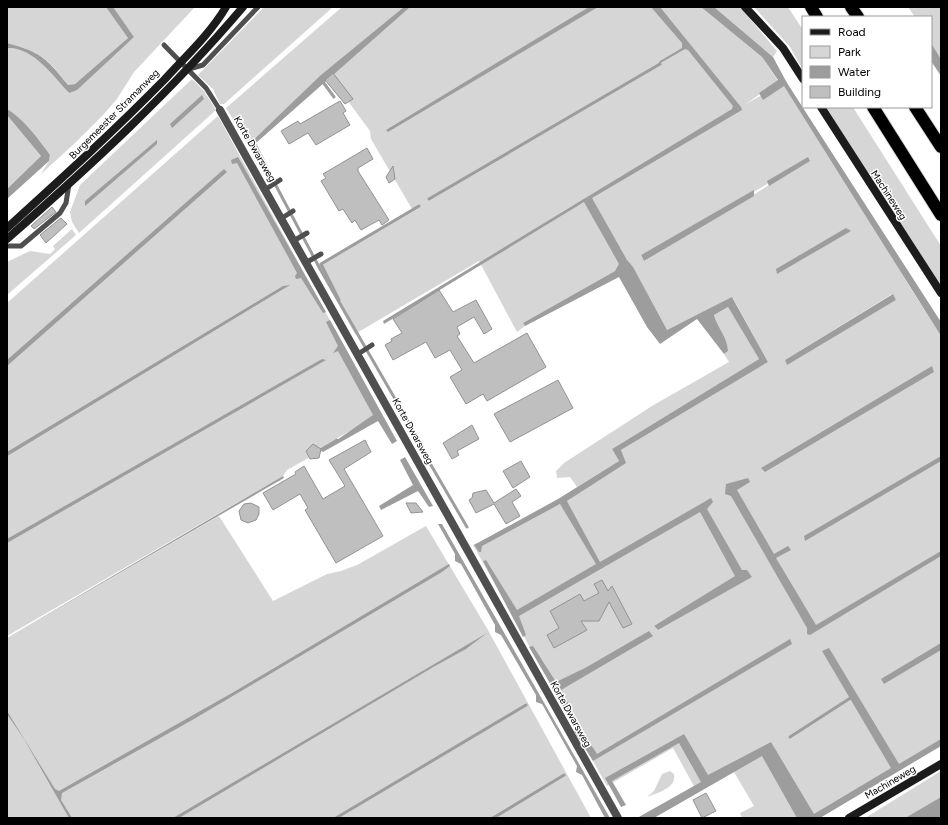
<svg xmlns="http://www.w3.org/2000/svg" width="948" height="825" viewBox="0 0 948 825" font-family="Figtree,sans-serif">
	<rect width="100%" height="100%" fill="#fff"/>
	<!-- green -->
	<g fill="#d6d6d6" fill-rule="evenodd">
		<path d="M7,7H108L128,38L75,84L68,85C47,58 41,52 7,43Z"/>
		<path d="M112,7H195L134,72L117,99L103,115L75,143L41,174L49,161L50,155L7,114V48C33,47 52,75 69,93L134,37Z"/>
		<path d="M264,7H333L224,104H220L213,89L198,75Z"/>
		<path d="M342,7H658L726,89L659,7H701L762,57L778,81L746,104L786,81L911,289L941,336V741L811,818H742L740,813L754,806L731,767L695,788L673,748L607,786L473,545L560,504L597,557L567,501L625,462L621,450L768,362L733,298L667,330L615,271L523,323L525,326L517,332L479,261L355,334L317,265L412,209L371,139L370,131L328,74L248,144L226,108ZM812,159L644,261L641,255ZM892,294L896,300L787,364L785,360ZM752,576L658,630L654,626Z"/>
		<path d="M714,7H740L777,51L773,57Z"/>
		<path d="M754,7H788L803,30V70L790,47Z"/>
		<path d="M908,7H941V59L931,43V17H915Z"/>
		<path d="M192,79L204,91L216,110L79,233L72,222L70,212L80,185Z"/>
		<path d="M826,107H853L856,112L941,246V287Z"/>
		<path d="M7,115L41,156L7,189Z"/>
		<path d="M218,116L381,413L320,448L321,451L287,470L283,476L7,636V303Z"/>
		<path d="M72,229L76,235L7,295V262L30,251L50,254L55,249L53,246Z"/>
		<path d="M728,307L759,359L612,449L619,461L577,487L570,477L557,478L556,471L564,463L652,406L729,362L724,354L728,351C728,338 717,327 714,315Z"/>
		<path d="M219,516L273,601L327,574L341,571L357,565L426,526L488,630L591,818H7V638Z"/>
		<path d="M670,771L674,774C677,788 657,793 647,797L654,791L662,774Z"/>
		<path d="M941,771V797L905,818H865Z"/>
	</g>
	<!-- water -->
	<g fill="#9d9d9d">
		<path d="M106,7H113L134,37L77,90L69,93C52,75 33,47 7,48V43C41,52 46,58 68,85L75,84L128,38Z"/>
		<path d="M404,7H410L256,143L274,178L271,181L250,143L321,75Z"/>
		<path d="M589,7H598L388,132L386,130Z"/>
		<path d="M651,7H660L741,107L742,110L592,198L627,260L633,267L667,330L732,297L768,362L621,450L626,463L567,501L600,562L711,498L713,502L707,509L742,570H747L752,577L658,630L654,626L735,576L700,512L519,616L526,635L523,637L483,561L486,560L517,610L596,564L560,504L482,546L481,552H479L474,545L558,499L619,461L612,449L759,359L728,307L714,315C717,327 728,338 728,351L724,354L697,319L660,344L647,327L619,277L525,326L523,323L615,271L619,264L584,202L384,324L383,321L732,109L733,106L688,50L685,49L657,65L660,61L682,48V43Z"/>
		<path d="M701,7H714L773,57L787,83L941,322V336L784,86L763,100L759,93L778,80L762,57Z"/>
		<path d="M931,43L941,59V76L931,61Z"/>
		<path d="M202,95L204,99L172,128L170,124Z"/>
		<path d="M7,109C24,119 38,139 50,155L49,161L7,199V189L41,156L7,115Z"/>
		<path d="M157,140V144L85,206V201Z"/>
		<path d="M238,157L326,312L323,313L301,278L296,279L295,276L297,273L237,163L232,164L231,160Z"/>
		<path d="M808,157L810,161L769,186L767,181Z"/>
		<path d="M224,169L227,172L7,366V360Z"/>
		<path d="M754,190V196L644,261L641,255Z"/>
		<path d="M846,228L851,231L777,274L776,269Z"/>
		<path d="M290,285L9,455L7,456V452L283,286Z"/>
		<path d="M893,294L896,300L787,365L785,360Z"/>
		<path d="M330,320L397,441L392,444L378,421L323,452L321,451L373,415L338,351L333,353L338,346L326,322Z"/>
		<path d="M322,359L326,360L7,543V539Z"/>
		<path d="M932,366L934,372L765,472L761,468Z"/>
		<path d="M941,456V461L805,541L804,536Z"/>
		<path d="M405,457L433,506L429,507L418,491L381,510L379,506L413,485L400,460Z"/>
		<path d="M283,476L284,478L7,638Z"/>
		<path d="M748,478L750,482L737,490L774,554L788,546L791,550L776,558L816,625L941,551V556L810,635L807,634V628L731,496L725,494L726,484Z"/>
		<path d="M438,524H442L610,818H605L582,775L576,772L577,766L542,704L536,702V695L501,635L495,632V625L461,564L455,561V554Z"/>
		<path d="M449,564L450,566L442,572L194,719L62,793L61,800L72,818H69L24,739L7,714V711L55,789L59,791L232,693Z"/>
		<path d="M649,631L653,636L561,690L577,720L573,723L529,647L533,646L556,682L585,668Z"/>
		<path d="M487,633L466,649L435,666L179,818H173Z"/>
		<path d="M790,639L792,644L593,761L574,731L580,728L597,754Z"/>
		<path d="M941,643V650L884,684L881,679Z"/>
		<path d="M829,648L899,764L941,739V746L820,818H797L762,756L654,818H637L701,782L679,743L612,781L626,805L621,807L605,778L684,734L708,775L771,742L814,814L891,768L822,651Z"/>
		<path d="M941,797V818H905Z"/>
	</g>
	<g fill="none" stroke-linecap="round" stroke-linejoin="round">
		<!-- stream -->
		<g stroke="#9d9d9d" stroke-width="3">
			<path d="M323,82L334,97"/>
			<path d="M273,180L320,269L413,430"/>
			<path d="M429,199L660,64"/>
			<path d="M339,300L321,264L419,206"/>
			<path d="M320,450L337,440"/>
			<path d="M424,453L467,527"/>
			<path d="M790,737L852,697"/>
			<path d="M336,818L526,705"/>
			<path d="M493,818L564,775"/>
		</g>
	</g>
	<!-- building -->
	<g fill="#bfbfbf" stroke="#939393">
		<path d="M333,73L353,99L345,104L325,80Z"/>
		<path d="M340,101L346,111L343,113L350,125L316,145L308,133L289,144L281,131L298,121L300,124Z"/>
		<path d="M367,148L373,159L358,168V171L389,220L382,225L379,220L361,230L355,220L352,223L343,209L339,211L321,181L326,178L323,174Z"/>
		<path d="M393,166L395,179L389,183L386,177Z"/>
		<path d="M52,207L56,212L34,229L31,226Z"/>
		<path d="M61,218L67,224L46,243L40,235Z"/>
		<path d="M439,290L453,312L476,300L492,329L484,334L474,317L457,327L460,334L457,336L474,363L527,333L546,367L487,401L483,394L466,404L450,377L462,370L450,350L435,358L426,342L393,360L385,345L392,341L391,339L402,333L393,319Z"/>
		<path d="M558,380L573,408L510,442L494,414Z"/>
		<path d="M472,425L479,439L457,451L459,455L452,459L443,443Z"/>
		<path d="M365,440L371,452L344,469L383,536L336,563L305,510L308,508L300,494L273,510L263,493L296,474L295,472L304,466L323,499L345,486L329,460Z"/>
		<path d="M313,444L321,449L319,458L310,459L306,451Z"/>
		<path d="M521,461L530,477L513,488L503,471Z"/>
		<path d="M516,489L521,496L512,502L520,516L506,524L494,504L476,513L469,500L472,498L473,493L486,490L494,503Z"/>
		<path d="M251,503L259,507V514L256,520L248,523L241,520L239,511L244,504Z"/>
		<path d="M406,503H416L423,512L411,513Z"/>
		<path d="M602,580L608,591L612,586L632,624L623,628L609,602L599,621H581L587,630L554,648L547,635L559,628L550,611L580,594L584,601L599,593L594,584Z"/>
		<path d="M706,793L716,811L702,818L693,800Z"/>
	</g>
	<g fill="none" stroke-linecap="round" stroke-linejoin="round">
		<!-- highway casing -->
		<g stroke="#dbdbdb" stroke-width="14">
			<g id="highway">
				<path d="M811,7L817,17"/>
				<path d="M851,7L858,17"/>
				<path d="M873,107L941,215"/>
				<path d="M915,107L941,147"/>
			</g>
		</g>
		<!-- lane -->
		<g stroke="#4f4f4f" stroke-width="5">
			<path d="M164,45L206,88L220,110"/>
			<path d="M189,69L203,65L258,7"/>
			<path d="M266,189L280,180"/>
			<path d="M282,218L293,211"/>
			<path d="M295,240L307,233"/>
			<path d="M7,246H21L60,213L66,203L69,184"/>
			<path d="M307,262L321,254"/>
			<path d="M358,354L372,345"/>
		</g>
		<!-- street -->
		<path stroke="#4f4f4f" stroke-width="8" d="M220,110L618,818"/>
		<!-- secondary -->
		<g stroke="#1c1c1c" stroke-width="8">
			<path d="M745,7L783,48L803,79"/>
			<path d="M821,107L941,293"/>
			<path d="M7,228C61,179 114,131 165,79C186,56 210,34 226,7"/>
			<path d="M7,239C90,166 171,92 243,7"/>
			<path d="M849,818L941,764"/>
		</g>
		<!-- highway -->
		<use href="#highway" stroke="#000" stroke-width="12"/>
	</g>
	<g text-anchor="middle" dominant-baseline="central" stroke-width="3" stroke-linejoin="round" paint-order="stroke">
		<!-- street labels -->
		<g font-size="10" fill="#000" stroke="#fff">
			<text transform="translate(114 114) rotate(-45)">Burgemeester Stramanweg</text>
			<text transform="translate(255 149) rotate(60)">Korte Dwarsweg</text>
			<text transform="translate(889 195) rotate(57)">Machineweg</text>
			<text transform="translate(413 431) rotate(61)">Korte Dwarsweg</text>
			<text transform="translate(571 714) rotate(61)">Korte Dwarsweg</text>
			<text transform="translate(890 782) rotate(-30)">Machineweg</text>
		</g>
	</g>
	<!-- border -->
	<rect width="948" height="825" fill="none" stroke="#000000" stroke-width="16"/>
	<!-- legend -->
	<rect x="802" y="16" width="130" height="92" fill="#ffffff" stroke="#999999"/>
	<rect x="810" y="29" width="20" height="6" fill="#1c1c1c" stroke="#999999"/>
	<text x="838" y="36" font-size="12" fill="#000000">Road</text>
	<rect x="810" y="46" width="20" height="12" fill="#d6d6d6" stroke="#999999"/>
	<text x="838" y="56" font-size="12" fill="#000000">Park</text>
	<rect x="810" y="66" width="20" height="12" fill="#9d9d9d" stroke="#999999"/>
	<text x="838" y="76" font-size="12" fill="#000000">Water</text>
	<rect x="810" y="86" width="20" height="12" fill="#bfbfbf" stroke="#999999"/>
	<text x="838" y="96" font-size="12" fill="#000000">Building</text>
</svg>
